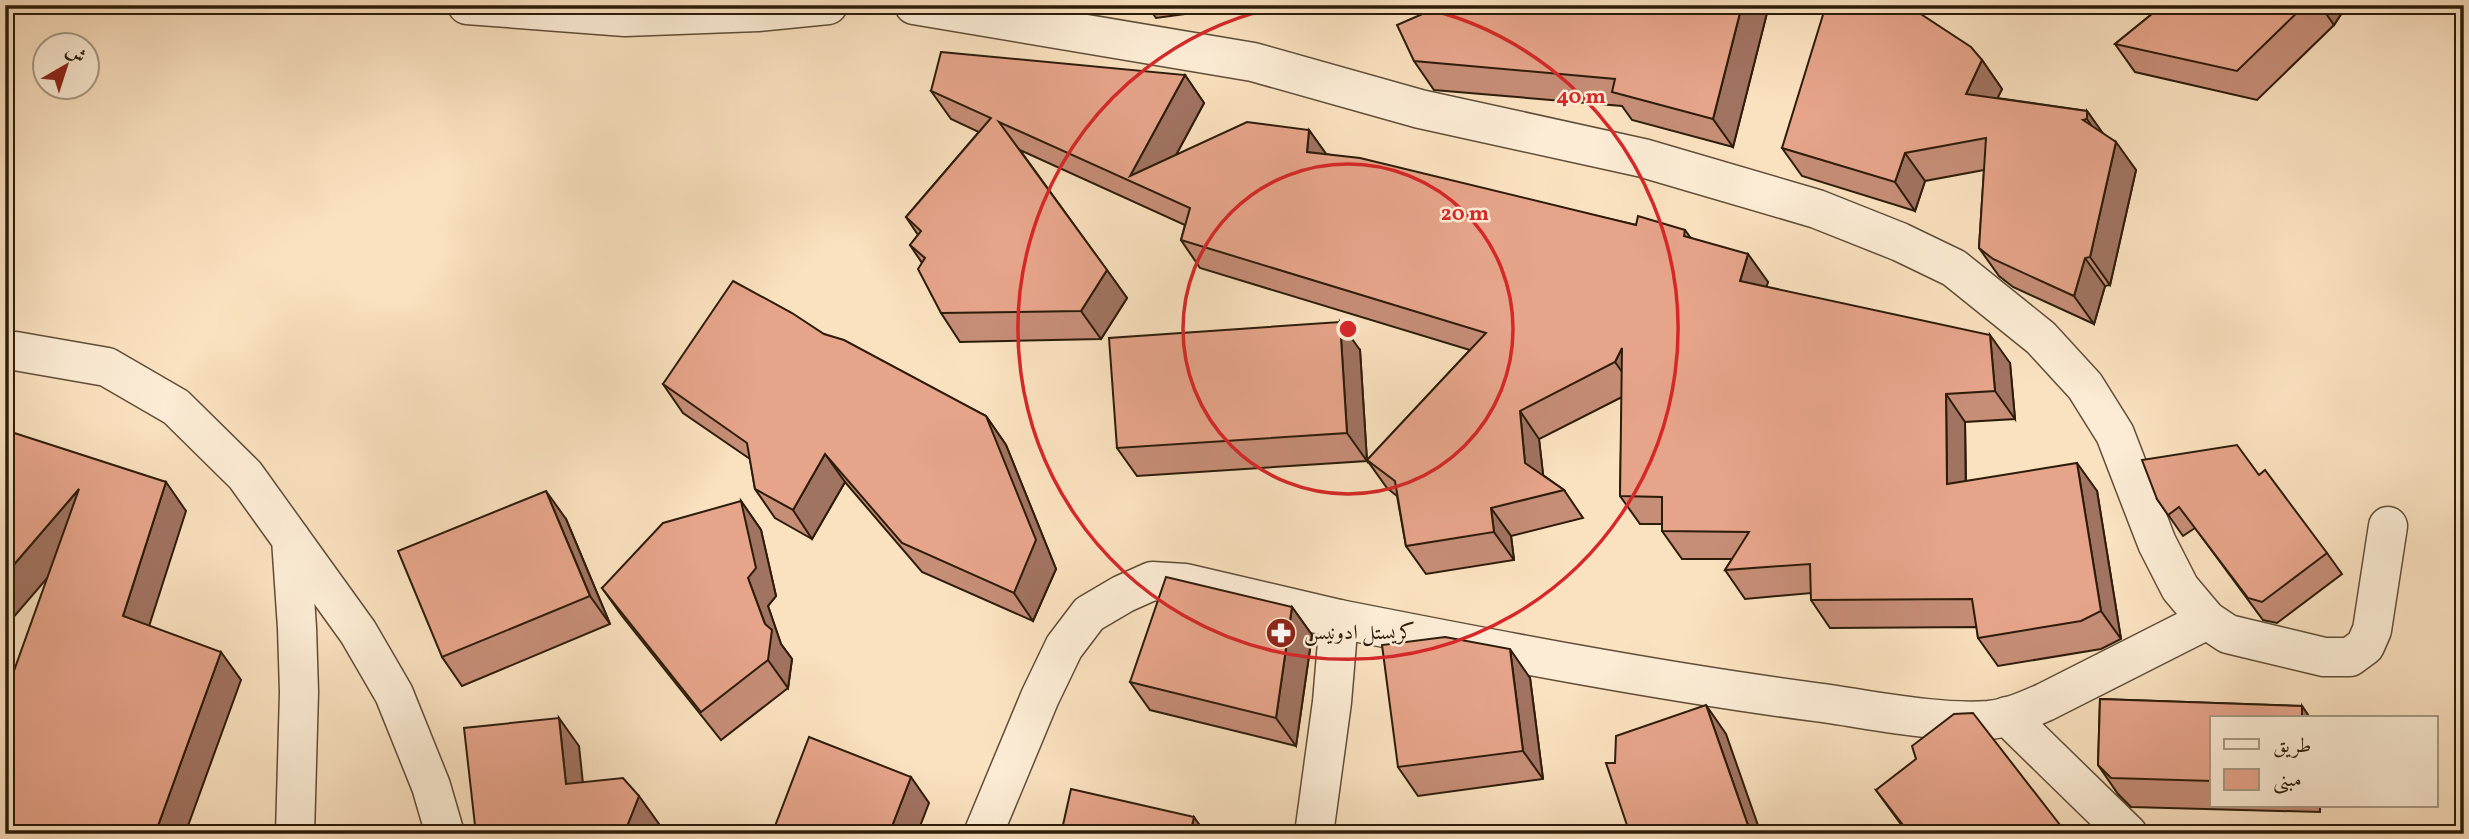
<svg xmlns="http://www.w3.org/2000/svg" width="2469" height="839" viewBox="0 0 2469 839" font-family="Vollkorn,Amiri,serif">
	<rect width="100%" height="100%" fill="#fae1bf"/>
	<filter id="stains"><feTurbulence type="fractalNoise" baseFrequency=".00286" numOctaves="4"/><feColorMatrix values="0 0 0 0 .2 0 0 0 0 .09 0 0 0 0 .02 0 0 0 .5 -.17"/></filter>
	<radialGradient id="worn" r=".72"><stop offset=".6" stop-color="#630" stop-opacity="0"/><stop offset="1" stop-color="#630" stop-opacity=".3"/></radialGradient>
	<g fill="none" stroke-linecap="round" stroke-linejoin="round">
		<!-- minor casing -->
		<g stroke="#604d37" stroke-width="41">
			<g id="minor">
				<path d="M467,5L625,17L758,12L828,5"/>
				<path d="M914,5L1253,62L1420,109L1643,158L1817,209L1900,242L1954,268L2041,338L2085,386L2115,434L2157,543L2180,588L2207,620L2228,634L2324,657H2350L2365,646L2372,630L2388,526"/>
				<path d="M5,351H15L107,367L176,407L245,475L291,539L297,628L299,692L295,834"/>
				<path d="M291,539L358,632L394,694L431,786L445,834"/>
				<path d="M1339,619C1497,650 1656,681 1815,702C1869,709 1936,724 1989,720C2009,718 2027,710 2045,702L2207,620"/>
				<path d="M2007,716L2128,834"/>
				<path d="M983,834L1040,697L1064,647L1089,614L1123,594L1152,581L1185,583L1339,619L1332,702L1314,834"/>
			</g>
		</g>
		<!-- minor -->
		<use href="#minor" stroke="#fcecd5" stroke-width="38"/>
	</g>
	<!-- wall -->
	<g fill="#c68d77" stroke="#2d1c0a" stroke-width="2">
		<path d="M1147,5H1252L1156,18Z"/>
		<path d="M1443,5H1769L1733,147L1632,120L1622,106L1434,90L1414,61Z"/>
		<path d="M2163,5H2347L2334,25L2257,100L2135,72L2115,44Z"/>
		<path d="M1982,60L2002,89L1997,98L2087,111L2103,134L2136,170L2110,285L2105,286L2094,324L2013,287L1999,276L1979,248L1984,170L1925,181L1915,211L1802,176L1782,148Z"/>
		<path d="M1185,75L1204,103L1176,155L1309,130L1326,154L1636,225L1685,230L1690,237L1768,282L1766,287L2010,363L2015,419L1965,422L1966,481L2097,491L2121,639L2101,649L1998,666L1978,638L1977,627L1830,628L1811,600V593L1745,599L1725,570L1732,559H1682L1662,531V524H1640L1620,496L1622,397L1539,439L1543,475L1564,490L1583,518L1511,536L1514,560L1426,574L1406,546L1397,496L1387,488L1367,460L1470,350L1200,268L1181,240L1185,225L1020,150L1127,298L1101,339L960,342L941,313L922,263L910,245L918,235L906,217L979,132L951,119L931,91Z"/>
		<path d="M824,334L986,416L1006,445L1056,569L1033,621L922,572L845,482L812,539L775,518L755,489L750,459L683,413L663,384Z"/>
		<path d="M1360,350L1367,461L1137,476L1117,448Z"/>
		<path d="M2259,475L2327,553L2342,574L2277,623L2263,620L2195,528L2183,536L2157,499Z"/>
		<path d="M741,501L761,530L776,596L768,606L781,644L792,659L788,688L721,740L622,616L602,588Z"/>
		<path d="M566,519L610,624L462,686L442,657Z"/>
		<path d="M1292,607L1312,635L1296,746L1150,710L1130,682Z"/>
		<path d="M1530,678L1543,779L1418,796L1398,767Z"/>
		<path d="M2100,699L2302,706L2310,718H2212V806H2320V812L2131,807L2118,794L2098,765Z"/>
		<path d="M1876,790L2067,834H1908Z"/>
	</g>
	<!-- shaded-wall -->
	<g fill="#a17361" stroke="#2d1c0a" stroke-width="2">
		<path d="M1742,5H1769L1733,147L1713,119Z"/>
		<path d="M2320,5H2347L2334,25Z"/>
		<path d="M1982,60L2002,89L1986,122L1966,94Z"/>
		<path d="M1185,75L1204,103L1156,192L1130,176Z"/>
		<path d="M2087,111L2107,139V148L2087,119Z"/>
		<path d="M1309,130L1329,158L1307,152Z"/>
		<path d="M2116,142L2136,170L2110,285L2090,257Z"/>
		<path d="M1905,153L1925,181L1915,211L1895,182Z"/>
		<path d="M1748,254L1768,282L1759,309L1740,281Z"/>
		<path d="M2085,258L2105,286L2094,324L2074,296Z"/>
		<path d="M1107,270L1127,298L1101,339L1081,311Z"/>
		<path d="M1340,322L1360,350L1367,461L1347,433Z"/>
		<path d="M1990,335L2010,363L2015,419L1995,391Z"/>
		<path d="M1622,348L1635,390L1615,362Z"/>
		<path d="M1946,394L1965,422L1966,512L1947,484Z"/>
		<path d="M1520,411L1539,439L1545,491L1525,463Z"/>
		<path d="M986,416L1006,445L1056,569L1033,621L1014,593Z"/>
		<path d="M825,454L845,482L812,539L793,510Z"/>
		<path d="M2077,463L2097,491L2121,639L2101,611Z"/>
		<path d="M166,482L186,511L143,645L123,616Z"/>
		<path d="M79,489L99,518L5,627V575Z"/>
		<path d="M546,491L566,519L610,624L590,596Z"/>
		<path d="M741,501L761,530L776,596L768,606L781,644L792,659L788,688L768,660L765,624L748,578Z"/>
		<path d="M1491,508L1511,536L1514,560L1494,532Z"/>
		<path d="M1292,607L1312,635L1296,746L1276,718Z"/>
		<path d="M1510,649L1530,678L1543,779L1523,751Z"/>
		<path d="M221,652L241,680L185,834H155Z"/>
		<path d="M1706,705L1726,734L1761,834H1751Z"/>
		<path d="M2302,706L2310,718H2302Z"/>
		<path d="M559,718L579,746L586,812L566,784Z"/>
		<path d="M911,777L929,803L917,834H889Z"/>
		<path d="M639,796L659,824L655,834H624Z"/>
		<path d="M1194,817L1206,834H1190Z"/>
	</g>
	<!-- building -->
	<g fill="#e6a48a" stroke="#2d1c0a" stroke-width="2">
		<path d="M1443,5H1742L1713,119L1612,92L1615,79L1414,61L1397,25Z"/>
		<path d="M1826,5H1907L1971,47L1982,60L1966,94L2087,111V119L2083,120L2116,142L2090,257L2085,258L2074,296L1993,259L1979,248L1986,138L1905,153L1895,182L1782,148Z"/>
		<path d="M2163,5H2305L2237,71L2115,44Z"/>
		<path d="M941,52L1185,75L1130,176L1247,122L1309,130L1307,152L1360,158L1636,225L1638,216L1685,230L1684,236L1748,254L1740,281L1990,335L1995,391L1946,394L1947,484L2077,463L2101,611L2081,621L1978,638L1972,599L1811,600L1810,564L1725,570L1749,532L1662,531V497L1620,496L1622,348L1615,362L1520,411L1525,463L1564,490L1491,508L1494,532L1406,546L1395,481L1367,460L1486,333L1181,240L1190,208L999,122L1107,270L1081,311L941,313L918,269L925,258L910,245L921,231L906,217L991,118L931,91Z"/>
		<path d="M733,281L792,313L824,334L844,340L986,416L1036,540L1014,593L902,543L825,454L793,510L755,489L747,443L663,384Z"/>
		<path d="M1340,322L1347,433L1117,448L1109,338Z"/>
		<path d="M5,430L166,482L123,616L221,652L155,834H5V696L79,489L5,575Z"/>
		<path d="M2237,445L2259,475L2265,470L2327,553L2262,602L2248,598L2179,507L2168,515L2157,499L2142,460Z"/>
		<path d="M546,491L590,596L442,657L398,551Z"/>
		<path d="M741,501L756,568L748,578L765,624L772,630L768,660L701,712L602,588L663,523Z"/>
		<path d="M1166,577L1292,607L1276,718L1130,682Z"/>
		<path d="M1445,637L1510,649L1523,751L1398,767L1382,645Z"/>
		<path d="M2100,699L2302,706V718H2212V781L2111,778L2098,765Z"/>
		<path d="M1706,705L1751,834H1630L1606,763H1615L1616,736Z"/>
		<path d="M1973,713L2067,834H1910L1876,790L1916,759L1912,746L1954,714Z"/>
		<path d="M559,718L566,784L623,778L639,796L624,834H476L464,728Z"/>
		<path d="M809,737L911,777L889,834H772Z"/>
		<path d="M1071,789L1194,817L1190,834H1061Z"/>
	</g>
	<!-- distance rings -->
	<g fill="none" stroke="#d62828" stroke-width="3.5">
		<circle cx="1348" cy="329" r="165"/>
		<path d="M1414 6A330 330 0 1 1 1282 6"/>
	</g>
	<!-- icons -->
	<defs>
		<g id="pharmacy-disc" transform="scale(1.575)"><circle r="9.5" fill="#8f2418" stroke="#fcecd5"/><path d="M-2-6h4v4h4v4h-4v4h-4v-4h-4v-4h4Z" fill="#fff"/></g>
	</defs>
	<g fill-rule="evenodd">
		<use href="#pharmacy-disc" x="1281" y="633"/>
	</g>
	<g text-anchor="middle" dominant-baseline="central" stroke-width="5" stroke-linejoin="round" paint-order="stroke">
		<!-- poi labels -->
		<g font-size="21" fill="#2d1c0a" stroke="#fcecd5" text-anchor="start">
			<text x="1304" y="633">كريستل ادونيس</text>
		</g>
	</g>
	<circle cx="1348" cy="329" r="10" fill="#d62828" stroke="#fcecd5" stroke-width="3.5"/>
	<g font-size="21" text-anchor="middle" font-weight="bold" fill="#d62828" stroke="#fcecd5" stroke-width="5" stroke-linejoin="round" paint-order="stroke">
		<text x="1581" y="103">40 m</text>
		<text x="1465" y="220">20 m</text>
	</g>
	<!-- margin -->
	<rect width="2469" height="839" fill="none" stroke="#fae1bf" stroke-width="28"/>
	<rect x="7" y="7" width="2455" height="825" fill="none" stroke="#2d1c0a" stroke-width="3.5"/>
	<rect x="14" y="14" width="2441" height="811" fill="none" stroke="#2d1c0a" stroke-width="2"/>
	<!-- legend -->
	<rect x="2210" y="716" width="228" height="91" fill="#fcecd5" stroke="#a99984" stroke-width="2"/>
	<rect x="2224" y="739" width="35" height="10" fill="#fcecd5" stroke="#a99984" stroke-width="2"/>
	<text x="2273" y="752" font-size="21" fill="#2d1c0a">طريق</text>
	<rect x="2224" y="769" width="35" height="21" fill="#e6a48a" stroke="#a99984" stroke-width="2"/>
	<text x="2273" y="786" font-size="21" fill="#2d1c0a">مبنى</text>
	<!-- north arrow -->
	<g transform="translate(66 66) rotate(39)"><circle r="33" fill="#fcecd5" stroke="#a99984" stroke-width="2"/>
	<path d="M0-5L12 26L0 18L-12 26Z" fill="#8f2418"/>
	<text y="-10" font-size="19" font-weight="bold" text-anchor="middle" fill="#2d1c0a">ش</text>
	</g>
	<rect width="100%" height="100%" filter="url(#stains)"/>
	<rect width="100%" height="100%" fill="url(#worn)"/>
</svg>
